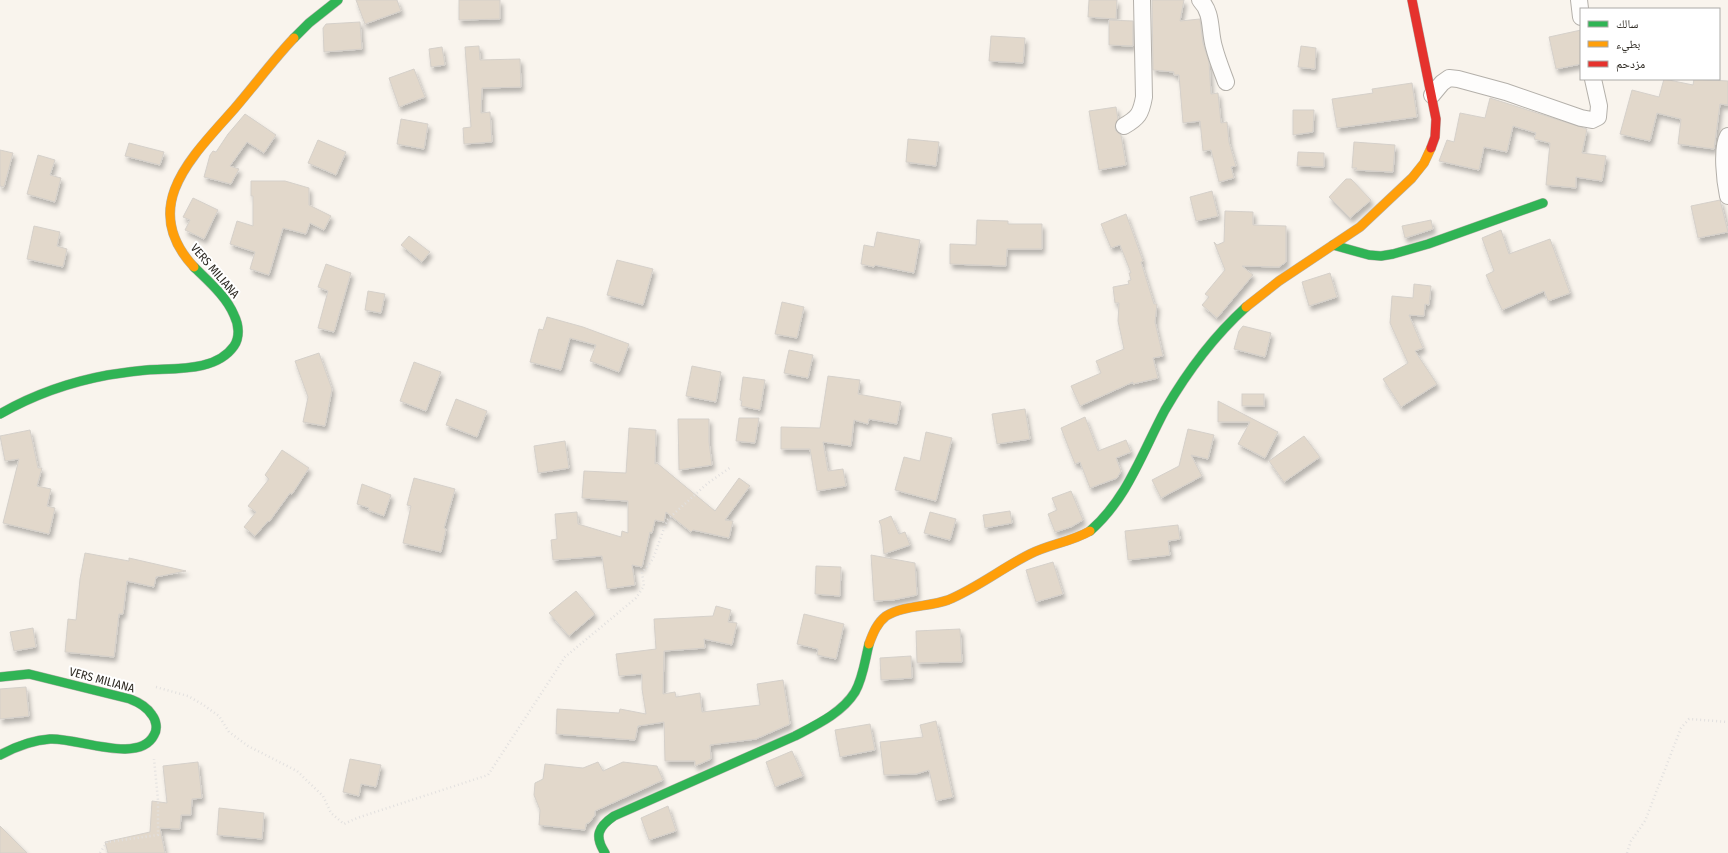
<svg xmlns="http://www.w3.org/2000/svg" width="1728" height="853" viewBox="0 0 1728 853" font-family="'Fira Sans Condensed','Noto Naskh Arabic',sans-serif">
	<defs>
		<filter id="shadow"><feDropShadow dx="2.5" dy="4.5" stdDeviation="2" flood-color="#0004"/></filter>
	</defs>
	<rect width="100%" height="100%" fill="#f9f4ed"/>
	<!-- building -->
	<g fill="#e2d8cb" stroke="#d5d0ca" filter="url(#shadow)">
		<path d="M356,0H397L401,11L365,24Z"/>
		<path d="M459,0H500V19L459,20Z"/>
		<path d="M1089,0H1117L1116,19L1088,17Z"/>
		<path d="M1152,0H1184L1180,21L1200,19L1203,43L1209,62L1211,94L1218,93L1221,123L1227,122L1229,142L1236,166L1231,167L1234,178L1219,182L1211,150L1203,151L1200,121L1183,123L1179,75H1174V72L1153,70Z"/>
		<path d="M1109,20L1133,21V46L1109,45Z"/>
		<path d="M360,22L362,49L324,52L323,28L326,24Z"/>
		<path d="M1581,30V64L1556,69L1549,37Z"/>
		<path d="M991,36L1025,38L1023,63L989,61Z"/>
		<path d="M479,46L480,60L520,59L521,87L482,88L481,113L490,112L492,142L464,144L463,128L471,127L465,47Z"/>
		<path d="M1301,46L1316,48L1315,69L1298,67Z"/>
		<path d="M442,47L445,65L431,67L429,49Z"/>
		<path d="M414,69L425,97L399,107L389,78Z"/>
		<path d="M1664,79L1693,85L1694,79L1728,81V105L1720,104L1714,149L1678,144L1681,119L1657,113L1650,141L1620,134L1632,90L1659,97Z"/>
		<path d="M1412,83L1417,117L1337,128L1332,99L1373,93L1372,89Z"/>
		<path d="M1490,98L1587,129L1582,153L1606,156L1602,181L1576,177V188L1546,185L1550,143L1534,139L1536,133L1513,126L1507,152L1484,147L1479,170L1439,161L1447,140L1454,142L1460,113L1485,118Z"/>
		<path d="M1116,107L1118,119L1115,127L1116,131L1121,135L1126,165L1099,170L1089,111Z"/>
		<path d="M1293,110H1314L1313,132L1293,135Z"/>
		<path d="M245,114L276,135L264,153L247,142L230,166L239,169L231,184L204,177L210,155L213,151L216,152L228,134Z"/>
		<path d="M401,119L428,124L424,149L397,144Z"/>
		<path d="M908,139L939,142L936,166L906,162Z"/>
		<path d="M318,140L346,152L336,175L308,163Z"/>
		<path d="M1354,142L1395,145L1393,172L1355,170L1357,168H1352Z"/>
		<path d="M129,143L164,152L160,165L125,156Z"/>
		<path d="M0,150L13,153L4,187L0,186Z"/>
		<path d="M1298,152L1324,153V167L1297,166Z"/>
		<path d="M38,155L55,160L50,175L61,178L55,202L27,194Z"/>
		<path d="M1346,179H1351L1371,200L1350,218L1329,197Z"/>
		<path d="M251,181H285L309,188V205L331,216L324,230L310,223L306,234L283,228L269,275L250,269L255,252L230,244L237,221L253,226V196H251Z"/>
		<path d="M1212,191L1218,216L1196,221L1190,197Z"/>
		<path d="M193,198L218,210L204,239L185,230L190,220L183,217Z"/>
		<path d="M1720,200L1728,232L1698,238L1691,206Z"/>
		<path d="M1225,211L1253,212V225L1286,226V262L1279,267L1242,266L1253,275L1217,318L1202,305L1209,297L1205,294L1225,270L1214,242L1217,245L1224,242Z"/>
		<path d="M1126,214L1143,261L1141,262L1154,304H1157L1155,322L1163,356L1153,358L1158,378L1133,384V382L1080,406L1071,386L1101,373L1096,361L1124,349L1118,321L1119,303H1115L1113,287L1129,284L1128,281L1131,280L1129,273H1131L1120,245L1111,248L1101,224Z"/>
		<path d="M977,220L1008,221V224H1042V249H1007L1006,266L950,264V244L976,245Z"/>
		<path d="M1431,220L1433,229L1405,238L1402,226Z"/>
		<path d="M34,226L60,232L57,246L67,249L63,267L27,259Z"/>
		<path d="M1501,230L1509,254L1550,239L1570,293L1548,301L1544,291L1502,310L1486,275L1494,271L1482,238Z"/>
		<path d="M877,232L920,240L914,273L875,265L874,267L861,264L864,245L874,247Z"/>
		<path d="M409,236L430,252L422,262L401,245Z"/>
		<path d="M617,260L653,269L643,305L607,295Z"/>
		<path d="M326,264L351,273L334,332L318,328L328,291L318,287Z"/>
		<path d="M1330,273L1337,297L1309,306L1302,282Z"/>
		<path d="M1414,284L1431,286L1429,305L1425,304L1424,316L1409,315L1423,348L1415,351L1437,384L1401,407L1383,379L1408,363L1390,323L1392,296L1413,298Z"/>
		<path d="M368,291L385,294L381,313L365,310Z"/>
		<path d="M782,302L804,307L797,338L775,334Z"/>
		<path d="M547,317L583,327L629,344L619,372L590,361L596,345L570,338L561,370L530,362L539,329L543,330Z"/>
		<path d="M1243,326L1271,333L1265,357L1234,349L1239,331Z"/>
		<path d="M789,350L813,355L808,378L784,373Z"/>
		<path d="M319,353L332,389L325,426L303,422L308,397L295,361Z"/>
		<path d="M414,362L441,372L426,411L400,401Z"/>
		<path d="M692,366L721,372L716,402L686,396Z"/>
		<path d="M828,376L860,380L858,394L901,402L897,424L869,419L868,424L854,420L851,446L823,442L828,471L843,469L846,486L817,491L810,449H781V427L820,428Z"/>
		<path d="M743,377L765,380L760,410L741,406L742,401L740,400Z"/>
		<rect x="1242" y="394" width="22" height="12"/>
		<path d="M456,399L487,411L477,437L446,425Z"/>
		<path d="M1218,401L1278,432L1265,458L1238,444L1250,422H1218Z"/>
		<path d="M1025,409L1030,439L997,444L992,414Z"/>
		<path d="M1085,417L1098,451L1126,440L1131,452L1116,458L1121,471L1117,478L1090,488L1080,462L1075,464L1061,428Z"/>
		<path d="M739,418H759L755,443L736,441Z"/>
		<path d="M678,419H709V442L712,465L679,470Z"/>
		<path d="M629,428L656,430L655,464L657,463L715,511L739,478L750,486L725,520L733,521L729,538L693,530L691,532L666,512L664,522L655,520L652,533L650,532L642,567L632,565L635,585L607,589L602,556L553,560L551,540L557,539L555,514L577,512L578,524L621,537L622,531L628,533V501L582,498L584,471L626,473Z"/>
		<path d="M1188,429L1214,435L1208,459L1191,455L1202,476L1161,498L1152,480L1179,466Z"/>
		<path d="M30,430L38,468H42L37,486L51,489L47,506L55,508L49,534L3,523L19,459L5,461L0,436Z"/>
		<path d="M926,432L952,438L936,501L895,490L904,457L920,461Z"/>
		<path d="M1304,436L1320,457L1284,482L1269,461Z"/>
		<path d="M565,441L569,468L538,473L534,446Z"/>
		<path d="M282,450L309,468L292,494L290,493L269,522L268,521L255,536L244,527L256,512L248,506L269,479L265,475Z"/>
		<path d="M414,478L455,489L444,528L446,529L441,552L403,543L411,506L407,505Z"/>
		<path d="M362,484L391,495L384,516L368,510L369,508L357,504Z"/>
		<path d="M1071,491L1083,520L1071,527L1055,532L1048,514L1057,510L1052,498Z"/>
		<path d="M1010,511L1012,523L985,528L983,515Z"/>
		<path d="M930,512L956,519L950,540L924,533Z"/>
		<path d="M891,516L899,534L905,532L910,545L884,554L881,526L879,521Z"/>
		<path d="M1178,525L1180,539L1168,541L1170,555L1128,560L1125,531Z"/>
		<path d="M85,553L129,561V558L186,571L156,577L154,587L127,581L123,614H119L114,657L65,652L68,619L76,620L80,579Z"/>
		<path d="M871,555L915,563L917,595L893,600L874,601Z"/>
		<path d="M1053,562L1063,594L1036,602L1026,570Z"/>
		<path d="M816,566L841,567L840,596L815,594Z"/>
		<path d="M576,591L595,614L569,636L549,613Z"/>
		<path d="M716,606L731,610L728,622L737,623L732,645L704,639L705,648L664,651L663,694L675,692L676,697L700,693L702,712L760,705L757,684L783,680L790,724L756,739L710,745L711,759L695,766V761H665L664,722L638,726L635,740L556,734L557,709L619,713L620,709L646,714L642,689V674L619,676L616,654L656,649L654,619L713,616Z"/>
		<path d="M804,614L844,624L836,659L817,655L818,649L797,644Z"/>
		<path d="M33,628L36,647L14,651L10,632Z"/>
		<path d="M960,629L962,662L917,663L916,631Z"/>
		<path d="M911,656L912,678L881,680L880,658Z"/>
		<path d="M26,687L29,716L0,719V689Z"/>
		<path d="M936,721L953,797L936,801L929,770L916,774L884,775L880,742L923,737L920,725Z"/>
		<path d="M870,724L875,750L840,757L835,730Z"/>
		<path d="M792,751L803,776L775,787L766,762Z"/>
		<path d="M350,759L381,765L376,787L361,784L359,796L343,792Z"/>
		<path d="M198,762L202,798L192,799L191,815H181L180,829L160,828L165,853H108L105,842L150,832L152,801L167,803L163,766Z"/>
		<path d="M598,762L603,771L623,762L657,766L663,780L595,811V815L590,822L586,824L585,830L539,825L540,810L534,795L535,783L543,779L545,764L583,768Z"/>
		<path d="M668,806L676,831L649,840L641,818Z"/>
		<path d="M219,808L264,813L262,839L217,835Z"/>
		<path d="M0,826L27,853H0Z"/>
	</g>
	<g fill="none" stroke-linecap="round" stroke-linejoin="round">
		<!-- street casing -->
		<g stroke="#b4b0aa" stroke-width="18">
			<g id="street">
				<path d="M1200,0C1213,13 1209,30 1214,47C1217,59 1222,71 1226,82"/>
				<path d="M1579,0L1581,17"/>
				<path d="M1432,95L1442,83L1449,78L1458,79L1506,92L1581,118L1592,120L1598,117L1599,106L1593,79"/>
				<path d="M1124,126C1138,118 1141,114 1144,97L1142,0"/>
				<path d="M1728,136C1721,148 1725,182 1728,196"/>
			</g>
		</g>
		<!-- fast casing -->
		<g stroke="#b4b0aa" stroke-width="10">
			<g id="fast">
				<path d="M294,38L309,23L338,0"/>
				<path d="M1333,245L1369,255L1381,256L1393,254L1428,244L1543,203"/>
				<path d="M0,414C33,395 70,382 108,375C121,373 134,371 147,370C175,368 216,372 234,346C240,337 239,325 234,315C226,296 208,281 194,267"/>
				<path d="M1090,531C1127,499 1142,453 1165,410C1187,372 1213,337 1246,307"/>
				<path d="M0,677L29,674L130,699C138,702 147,707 152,715C156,720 158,729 154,735C139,765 76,737 50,739C33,740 15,747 0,755"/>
				<path d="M605,853C594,836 598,827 614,816L795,736C816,725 842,713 855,692C863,678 865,660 869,644"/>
			</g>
		</g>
		<!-- slow casing -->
		<g stroke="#b4b0aa" stroke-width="10">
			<g id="slow">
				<path d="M194,267C137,206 194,155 235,108C255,85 273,60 294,38"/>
				<path d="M1246,307L1279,281L1360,227L1412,178L1424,163L1431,148"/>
				<path d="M869,644C873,633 877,623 886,616C904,605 929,607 948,600C977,588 1002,568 1030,554C1050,544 1071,542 1090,531"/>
			</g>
		</g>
		<!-- jam casing -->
		<g stroke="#b4b0aa" stroke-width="10">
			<path id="jam" d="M1412,0L1436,119L1435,137L1431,148"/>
		</g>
		<!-- path -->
		<g stroke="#e2e0df" stroke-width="2.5" stroke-dasharray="1 3" stroke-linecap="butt">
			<path d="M156,687L188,696L202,704L219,716L229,732L248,746L297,771L323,796L331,813L344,824L357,818L488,775L565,657L636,598L644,586L642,573L653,559L667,520L708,483L731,467"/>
			<path d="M100,853L107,842L158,835V800L154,759"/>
			<path d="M1627,853L1631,841L1645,821L1681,728L1689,719L1728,722"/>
		</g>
		<!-- street -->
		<use href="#street" stroke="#fefdfc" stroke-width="16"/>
		<!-- fast -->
		<use href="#fast" stroke="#30b455" stroke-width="9"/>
		<!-- slow -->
		<use href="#slow" stroke="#ff9f0a" stroke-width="9"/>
		<!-- jam -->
		<use href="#jam" stroke="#e5322d" stroke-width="9"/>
	</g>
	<g text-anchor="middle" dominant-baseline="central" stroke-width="4" stroke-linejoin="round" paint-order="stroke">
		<!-- street labels -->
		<g font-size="12" fill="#2e2a23" stroke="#fff">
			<text transform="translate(215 271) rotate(49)">VERS MILIANA</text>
			<text transform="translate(102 680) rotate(15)">VERS MILIANA</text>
		</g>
	</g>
	<!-- legend -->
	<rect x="1580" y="8" width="140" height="72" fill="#ffffff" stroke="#abaaa7"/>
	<rect x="1588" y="21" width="20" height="6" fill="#30b455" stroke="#abaaa7"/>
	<text x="1616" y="28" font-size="12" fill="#2e2a23">سالك</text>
	<rect x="1588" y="41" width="20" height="6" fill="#ff9f0a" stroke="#abaaa7"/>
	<text x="1616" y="48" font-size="12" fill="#2e2a23">بطيء</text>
	<rect x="1588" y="61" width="20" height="6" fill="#e5322d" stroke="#abaaa7"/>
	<text x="1616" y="68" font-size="12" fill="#2e2a23">مزدحم</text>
</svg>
